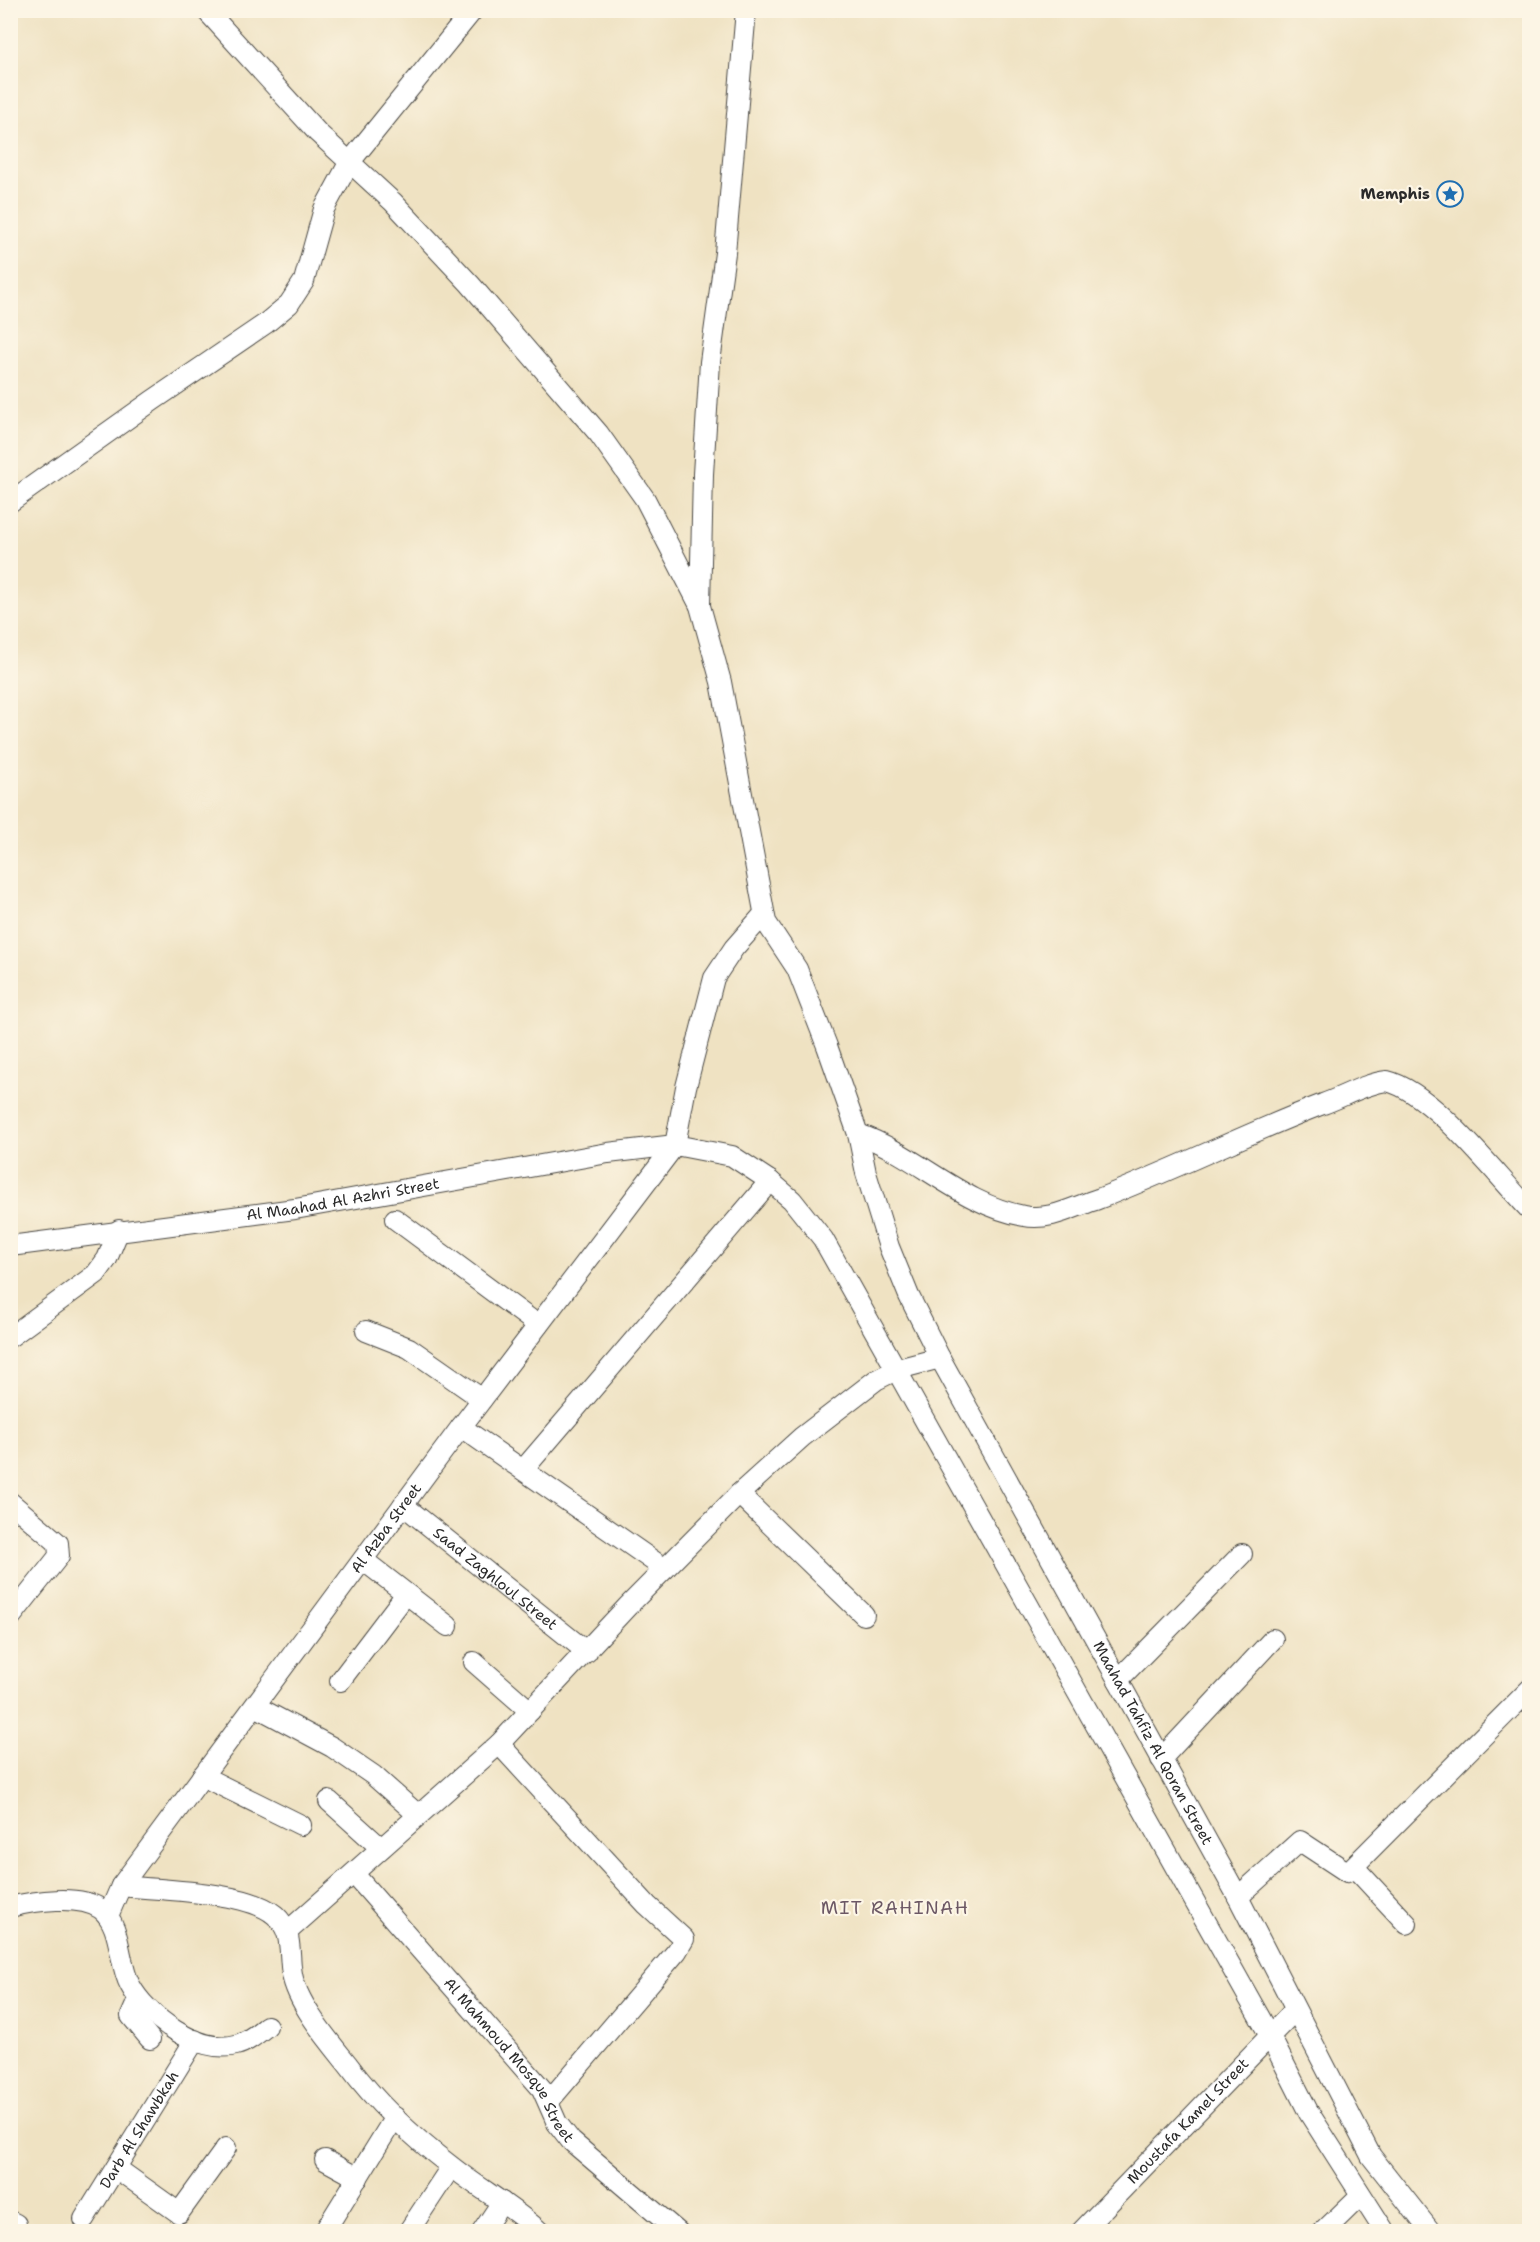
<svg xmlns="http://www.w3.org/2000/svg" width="1540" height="2242" viewBox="0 0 1540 2242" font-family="'Shantell Sans',sans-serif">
	<rect width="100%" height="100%" fill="#fcf5e5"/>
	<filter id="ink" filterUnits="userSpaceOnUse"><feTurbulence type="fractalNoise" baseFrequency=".0167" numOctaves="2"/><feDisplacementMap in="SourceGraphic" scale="12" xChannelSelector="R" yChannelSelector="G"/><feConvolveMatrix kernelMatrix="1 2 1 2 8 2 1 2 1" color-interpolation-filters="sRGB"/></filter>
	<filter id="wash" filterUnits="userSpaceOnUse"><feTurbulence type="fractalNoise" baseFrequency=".008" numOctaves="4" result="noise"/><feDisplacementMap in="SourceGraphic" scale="24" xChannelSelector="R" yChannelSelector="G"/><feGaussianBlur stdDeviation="1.35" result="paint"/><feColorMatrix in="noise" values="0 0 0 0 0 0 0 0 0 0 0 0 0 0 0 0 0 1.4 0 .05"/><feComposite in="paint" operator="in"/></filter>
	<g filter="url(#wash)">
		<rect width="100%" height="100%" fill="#efe2c2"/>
	</g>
	<g filter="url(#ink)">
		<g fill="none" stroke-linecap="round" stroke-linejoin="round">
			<!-- minor casing -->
			<g stroke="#484642" stroke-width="22">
				<g id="minor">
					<path d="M206,10L318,133L393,202L470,284L599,434L645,499L699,604"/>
					<path id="s1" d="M746,10L725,253L710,362L703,474L700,606L721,682L766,922L797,969L827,1046L858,1134L866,1173L889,1247L909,1296L940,1358L1238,1897L1371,2156L1431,2232"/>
					<path d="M10,502L152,401L265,324L289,304L304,281L324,209L349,163L473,10"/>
					<path d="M858,1134C916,1154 962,1205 1024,1216C1050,1221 1073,1207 1098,1199C1174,1170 1247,1133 1323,1104C1343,1097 1366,1083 1387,1081C1433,1092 1497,1176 1530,1210"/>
					<path d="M395,1219L538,1325"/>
					<path id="s2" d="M10,1246L295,1209L608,1153L675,1145L732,1156L770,1181L792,1200L823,1239L1269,2034L1309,2113L1385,2232"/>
					<path d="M366,1331L409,1348L482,1399"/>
					<path d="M10,1337L96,1274L107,1259L119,1230"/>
					<path d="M461,1427L665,1569"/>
					<path d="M523,1470L770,1181"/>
					<path d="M739,1494L864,1615"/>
					<path d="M10,1502L58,1543L59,1556L10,1618"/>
					<path id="s3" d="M403,1505L587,1652"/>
					<path d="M363,1560L448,1626"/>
					<path d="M474,1662L530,1711"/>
					<path d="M1118,1680L1242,1554"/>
					<path d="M340,1681L406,1594"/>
					<path d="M255,1706L332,1747L373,1775L417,1814"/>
					<path d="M499,1744L647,1905L684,1939L677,1951L549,2101"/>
					<path d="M1161,1759L1273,1639"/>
					<path d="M202,1776L301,1825"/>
					<path d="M329,1801L381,1848"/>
					<path d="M1354,1867L1407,1924"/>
					<path id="s4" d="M354,1874L542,2089L557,2123L571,2141L678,2232"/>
					<path d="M121,1886C159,1890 248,1891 275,1915C294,1932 288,1952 292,1974C297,2004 330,2042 349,2066C377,2104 414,2138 452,2167C481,2190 513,2207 540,2232"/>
					<path d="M1238,1897L1300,1841L1347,1872L1350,1870L1530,1689"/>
					<path d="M10,1907C34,1901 79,1894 101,1909C122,1925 118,1963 130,1985C146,2016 199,2055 236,2045C248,2042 258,2033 267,2026"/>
					<path id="s5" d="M108,1916L121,1886L461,1427L675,1145L686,1087L714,978L734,948L764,914"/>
					<path d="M287,1932L499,1744L627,1607L739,1494L802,1437L876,1380L898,1369L940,1358"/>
					<path d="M138,2000L131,2016L150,2039"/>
					<path d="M325,2160L358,2178"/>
					<path d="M116,2168L179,2213L226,2148"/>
					<path id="s6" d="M84,2219L195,2040"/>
					<path d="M10,2221L16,2224"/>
					<path d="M324,2232L395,2117"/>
					<path d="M408,2232L451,2167"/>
					<path d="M482,2232L502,2202"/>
					<path id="s7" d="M1081,2232L1295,2010"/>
					<path d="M1323,2232L1360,2196"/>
				</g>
			</g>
			<!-- minor -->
			<use href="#minor" stroke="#fff" stroke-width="20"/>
		</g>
	</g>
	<!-- icons -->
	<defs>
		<g id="sight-ring" transform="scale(1.35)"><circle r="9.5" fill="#fcf5e5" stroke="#1f6fb2" stroke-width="1.5"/><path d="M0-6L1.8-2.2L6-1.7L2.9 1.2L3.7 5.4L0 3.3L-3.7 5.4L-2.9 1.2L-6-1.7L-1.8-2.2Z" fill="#1f6fb2"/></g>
	</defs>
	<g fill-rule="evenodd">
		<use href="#sight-ring" x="1450" y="194"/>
	</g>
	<g text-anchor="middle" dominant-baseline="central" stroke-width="4.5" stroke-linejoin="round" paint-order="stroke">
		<!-- poi labels -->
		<g font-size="15" font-weight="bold" fill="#2b2b2b" stroke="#fcf5e5" text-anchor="end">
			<text x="1430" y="194">Memphis</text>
		</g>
		<!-- street labels -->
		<g font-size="15" fill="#2b2b2b" stroke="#fcf5e5">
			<text stroke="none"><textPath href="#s2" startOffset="336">Al Maahad Al Azhri Street</textPath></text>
			<text stroke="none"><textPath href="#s5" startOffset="478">Al Azba Street</textPath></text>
			<text stroke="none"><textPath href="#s3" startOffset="118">Saad Zaghloul Street</textPath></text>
			<text stroke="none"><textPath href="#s1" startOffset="1833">Maahad Tahfiz Al Qoran Street</textPath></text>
			<text stroke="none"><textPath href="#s4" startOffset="243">Al Mahmoud Mosque Street</textPath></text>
			<text stroke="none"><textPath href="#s7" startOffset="154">Moustafa Kamel Street</textPath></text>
			<text stroke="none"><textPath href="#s6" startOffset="105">Darb Al Shawbkah</textPath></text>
		</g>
		<!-- quarter labels -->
		<g font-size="18" letter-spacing="1.5" fill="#6c5865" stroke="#fcf5e5">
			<text x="895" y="1908">MIT RAHINAH</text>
		</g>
	</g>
	<!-- margin -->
	<rect width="1540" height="2242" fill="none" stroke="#fcf5e5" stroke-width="36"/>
</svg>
